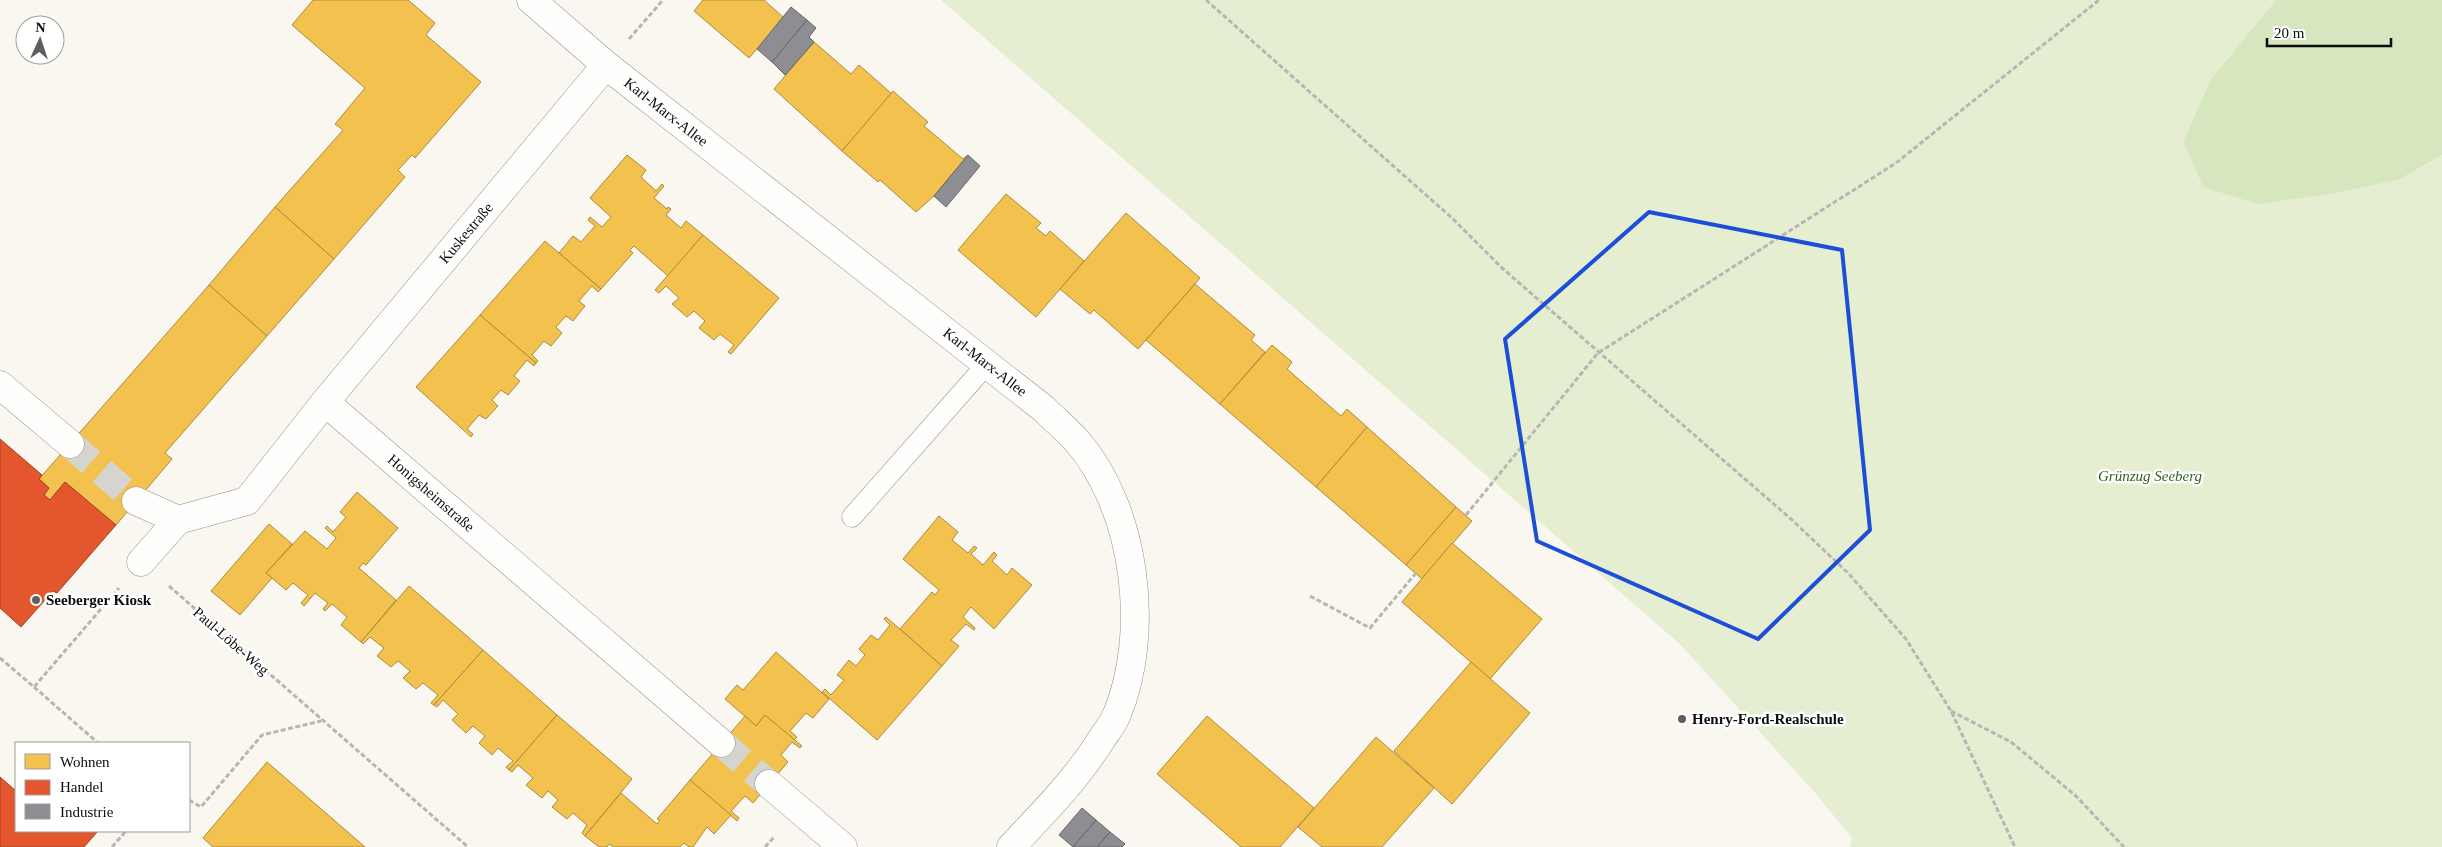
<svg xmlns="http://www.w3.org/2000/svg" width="2442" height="847" viewBox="0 0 2442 847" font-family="Georgia,serif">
	<rect width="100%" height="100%" fill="#faf7f0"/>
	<!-- green -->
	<path fill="#e5eed1" d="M941,0H2276L2211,79L2183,140L2203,187L2400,179L2442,155V847H1850L1852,838L1816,794L1681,645Z"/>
	<!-- forest -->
	<path fill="#d6e6bf" d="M2276,0H2442V155L2400,179L2336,193L2258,204L2203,187L2183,141L2211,79Z"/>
	<!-- homes -->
	<g fill="#f2c14e" stroke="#ad8b3a">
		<path d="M313,0H408L435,23L426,35L481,82L415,158L412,155L398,170L405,177L334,259L275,207L343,130L335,124L365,88L292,25Z"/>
		<path d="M703,0H764L784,18L749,58L694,11Z"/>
		<path d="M814,42L851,74L859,65L892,94L842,151L774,89Z"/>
		<path d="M893,91L928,122L924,126L963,159L968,155L934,196L916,212L880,180L878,182L842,151Z"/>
		<path d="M627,155L646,170L641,177L656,191L662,184L664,186L654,198L667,209L668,207L671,209L666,215L681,228L686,221L703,235L668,276L634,246L630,250L633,253L601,289L559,253L573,236L581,242L595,226L588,220L590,217L602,227L611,217L590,198Z"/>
		<path d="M1006,194L1041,223L1036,228L1046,236L1050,231L1084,261L1036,317L958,250Z"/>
		<path d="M275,207L334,259L267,336L209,285Z"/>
		<path d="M1126,213L1200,278L1138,349L1094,310L1090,314L1060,289Z"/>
		<path d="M703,235L779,298L731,354L728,352L734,345L720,334L714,340L699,328L705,321L694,311L687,317L672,304L679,298L666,286L659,293L655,290Z"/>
		<path d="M545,241L601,289L598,292L592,286L579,301L585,306L573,321L566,316L556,327L562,333L551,346L544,341L532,355L538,361L536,363L480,315Z"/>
		<path d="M1195,284L1255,335L1251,340L1265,352L1220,404L1146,340Z"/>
		<path d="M209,285L267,336L165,453L172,459L116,525L65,482L50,500L44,495L49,488L39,479Z"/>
		<path d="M480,315L536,363L534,366L527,360L514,376L520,381L508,395L501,390L492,400L498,406L486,419L479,415L467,429L473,434L471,437L416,387Z"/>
		<path d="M1272,345L1292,362L1287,369L1341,416L1347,409L1367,427L1316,487L1220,404Z"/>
		<path d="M1367,427L1456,507L1406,565L1316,487Z"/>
		<path d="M357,492L398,528L366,565L363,563L359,568L396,600L361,642L341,625L347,617L332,604L325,611L323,609L328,603L315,593L304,606L301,603L308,595L293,583L286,590L266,573L305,531L327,549L336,538L325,528L327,526L333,532L346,517L340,512Z"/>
		<path d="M1456,507L1472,521L1422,579L1406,565Z"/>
		<path d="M939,516L958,532L952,540L968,553L974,546L977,548L971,554L983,565L994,552L997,555L992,561L1007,575L1012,568L1032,585L994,629L971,607L963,617L975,628L974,630L966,624L951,640L959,646L942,666L900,629L932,592L935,595L939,590L903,559Z"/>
		<path d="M269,524L292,544L266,573L272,578L240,615L211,591Z"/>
		<path d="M1452,543L1542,619L1490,679L1402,602Z"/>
		<path d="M409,586L483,650L434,705L431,703L438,695L423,683L416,689L403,678L410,671L398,661L391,667L377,656L384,648L370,637L363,644L361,642Z"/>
		<path d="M886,617L942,666L877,740L822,692L825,689L831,695L844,680L837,675L849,660L856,666L865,655L859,649L871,635L878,640L890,625L884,619Z"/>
		<path d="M483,650L557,715L509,770L506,767L513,761L498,748L492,755L479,743L485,736L473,726L466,733L452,720L458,714L443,700L437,707L434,705Z"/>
		<path d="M776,652L829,699L813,718L806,713L790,731L797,737L794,740L765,715L756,726L725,699L737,685L743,690Z"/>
		<path d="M1471,662L1530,713L1452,804L1394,751Z"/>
		<path d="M557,715L632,779L585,836L582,833L587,825L573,813L567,819L552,807L558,800L548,791L542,798L526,785L533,778L518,765L512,772L509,770Z"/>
		<path d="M765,715L802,746L800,748L792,742L781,755L788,762L753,803L745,796L731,811L739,818L737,821L690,780L745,716L756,726Z"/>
		<path d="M1207,716L1314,808L1280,847H1241L1157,774Z"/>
		<path d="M1376,737L1434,788L1382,847H1322L1298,827Z"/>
		<path d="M267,762L365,847H213L203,838Z"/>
		<path d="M690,780L731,815L714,834L707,827L693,847H689L684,843L680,847H613L609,844L607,847H599L585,836L621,793L657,824L660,820L657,819Z"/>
	</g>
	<!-- shops -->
	<g fill="#e4572e" stroke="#a34024">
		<path d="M0,439L42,475L39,479L49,488L44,495L50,500L65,482L116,525L57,593L53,591L21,627L0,608Z"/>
		<path d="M0,777L16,791V831H98L84,847H0Z"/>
	</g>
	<!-- industry -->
	<g fill="#8d8d92" stroke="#66666a">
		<path d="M791,7L807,20L772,62L757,49Z"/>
		<path d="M807,20L816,28L809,37L814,42L785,75L772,62Z"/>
		<path d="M968,155L980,166L946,207L934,196Z"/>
		<path d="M1082,808L1096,820L1073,847L1059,835Z"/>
		<path d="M1096,820L1110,832L1097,847H1073Z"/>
		<path d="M1110,832L1125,844L1122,847H1097Z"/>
	</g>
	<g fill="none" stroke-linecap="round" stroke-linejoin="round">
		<!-- street-tunnel -->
		<g stroke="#d6d4ce" stroke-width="28" stroke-dasharray="28 14" stroke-linecap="butt">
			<path d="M70,444L136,501"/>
			<path d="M721,743L769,784"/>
		</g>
		<!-- lane casing -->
		<g stroke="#93928f" stroke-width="21">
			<path id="lane" d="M852,517L987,364"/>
		</g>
		<!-- street casing -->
		<g stroke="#93928f" stroke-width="29">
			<g id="street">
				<path d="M531,0L606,65L1044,409C1055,420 1067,430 1077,441C1136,509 1151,632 1117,714C1114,723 1106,732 1101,740C1076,780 1043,813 1011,847"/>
				<path d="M0,385L70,444"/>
				<path d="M325,402L721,743"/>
				<path d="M136,501L178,520L247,501L325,402L606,65"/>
				<path d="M141,562L178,520"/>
				<path d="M769,784L843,847"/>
			</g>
		</g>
		<!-- path -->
		<g stroke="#b7b6b5" stroke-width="3" stroke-dasharray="5 2.5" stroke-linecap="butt">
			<path d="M1206,0L1452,218L1502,268L1791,519L1848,573L1906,639L1951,711L2015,847"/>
			<path d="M629,39L663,0"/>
			<path d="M1466,515L1598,353L1896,163L2099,0"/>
			<path d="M169,586L468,847"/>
			<path d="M1310,596L1370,628L1416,573"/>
			<path d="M0,658L34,687L119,588"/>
			<path d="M34,687L98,743"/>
			<path d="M1951,711L2011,742L2076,796L2124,847"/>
			<path d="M189,800L201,807L262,735L321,721"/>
			<path d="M112,847L126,831"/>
			<path d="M765,847L775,836"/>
		</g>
		<!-- lane -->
		<use href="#lane" stroke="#fefefd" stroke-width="20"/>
		<!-- street -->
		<use href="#street" stroke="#fefefd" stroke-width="28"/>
	</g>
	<!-- marked area -->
	<path fill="none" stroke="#1d4ed8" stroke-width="4" stroke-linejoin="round" d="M1649,212L1842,250L1870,530L1758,639L1537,541L1505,339Z"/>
	<!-- markers -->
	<g fill="#5f5e5c" stroke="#fff" stroke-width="2">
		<circle cx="36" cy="600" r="5"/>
		<circle cx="1682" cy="719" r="5"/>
	</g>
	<g text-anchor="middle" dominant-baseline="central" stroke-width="5" stroke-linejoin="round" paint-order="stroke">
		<!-- street labels -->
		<g font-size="15" fill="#0c0c0c" stroke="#fff">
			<text transform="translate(666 112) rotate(38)">Karl-Marx-Allee</text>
			<text transform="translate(466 233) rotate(-50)">Kuskestraße</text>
			<text transform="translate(985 362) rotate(38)">Karl-Marx-Allee</text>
			<text transform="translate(431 493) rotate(41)">Honigsheimstraße</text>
			<text transform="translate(231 641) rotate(41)">Paul-Löbe-Weg</text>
		</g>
		<!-- park labels -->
		<g font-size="15" font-style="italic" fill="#32621f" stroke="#fff">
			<text x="2150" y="476">Grünzug Seeberg</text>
		</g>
		<!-- poi labels -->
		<g font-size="15" font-weight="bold" fill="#0c0c0c" stroke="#fff" text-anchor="start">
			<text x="46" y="600">Seeberger Kiosk</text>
			<text x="1692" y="719">Henry-Ford-Realschule</text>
		</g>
	</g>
	<!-- legend -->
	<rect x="15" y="742" width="175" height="90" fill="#ffffff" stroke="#9e9e9e"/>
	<rect x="25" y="754" width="25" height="15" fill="#f2c14e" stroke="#9e9e9e"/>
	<text x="60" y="767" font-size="15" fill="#0c0c0c">Wohnen</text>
	<rect x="25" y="780" width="25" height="15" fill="#e4572e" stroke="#9e9e9e"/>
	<text x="60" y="792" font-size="15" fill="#0c0c0c">Handel</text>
	<rect x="25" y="804" width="25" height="15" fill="#8d8d92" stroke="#9e9e9e"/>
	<text x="60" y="817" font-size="15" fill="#0c0c0c">Industrie</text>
	<!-- north arrow -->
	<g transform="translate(40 40) rotate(3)"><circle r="24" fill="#ffffff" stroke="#9e9e9e"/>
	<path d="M0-4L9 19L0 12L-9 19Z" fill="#5f5e5c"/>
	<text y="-8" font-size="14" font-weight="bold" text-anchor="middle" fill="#0c0c0c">N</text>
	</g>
	<!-- scale -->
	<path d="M2267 38v8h124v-8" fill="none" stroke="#0c0c0c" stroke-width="2.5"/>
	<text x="2274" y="38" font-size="15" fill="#0c0c0c" stroke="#ffffff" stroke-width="4" paint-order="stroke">20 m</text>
</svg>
